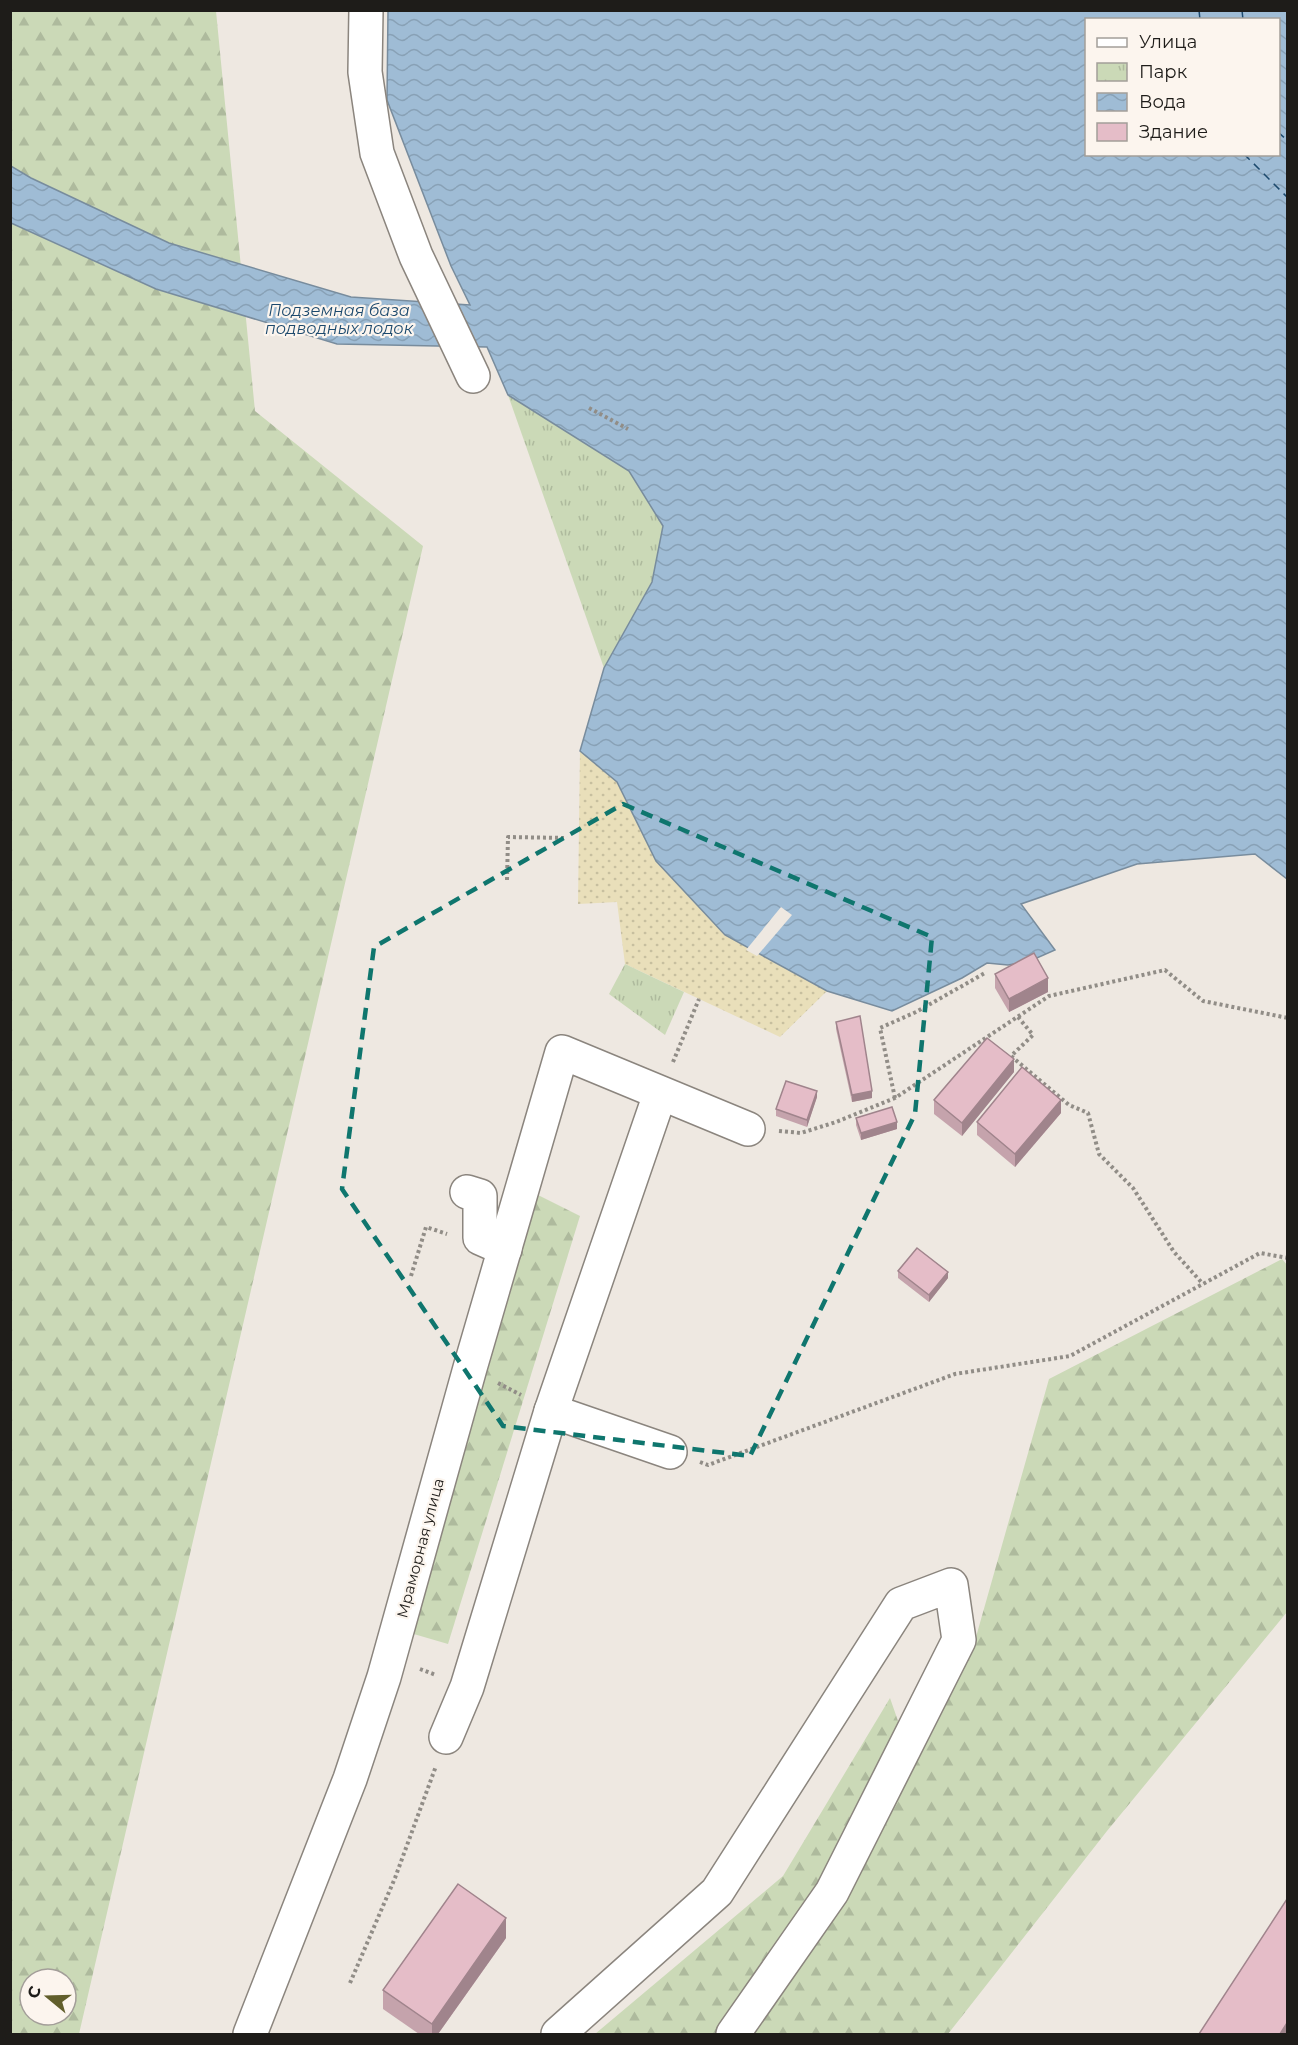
<svg xmlns="http://www.w3.org/2000/svg" width="1298" height="2045" viewBox="0 0 1298 2045" font-family="Montserrat,sans-serif">
	<defs>
		<pattern id="forest-firs" width="22" height="20" patternUnits="userSpaceOnUse" patternTransform="scale(1.5)"><rect width="22" height="20" fill="#cbd9b7"/><path d="M5 1l3.5 6h-7zM16 11l3.5 6h-7z" fill="#aeba9d"/></pattern>
		<pattern id="sand-dots" width="8" height="8" patternUnits="userSpaceOnUse" patternTransform="scale(1.5)"><rect width="8" height="8" fill="#e9dfba"/><path d="M2 2h.1M6 6h.1" fill="none" stroke="#c7bf9f" stroke-width="1.8" stroke-linecap="round"/></pattern>
		<pattern id="park-tufts" width="24" height="20" patternUnits="userSpaceOnUse" patternTransform="scale(1.5)"><rect width="24" height="20" fill="#cbd9b7"/><path d="M3 7l-1-3M5 7V3M7 7l1-3M15 17l-1-3M17 17v-4M19 17l1-3" fill="none" stroke="#aeba9d"/></pattern>
		<pattern id="water-waves" width="16" height="10" patternUnits="userSpaceOnUse" patternTransform="scale(1.5)"><rect width="16" height="10" fill="#9fbcd5"/><path d="M0 5q4-4 8 0t8 0" fill="none" stroke="#88a1b6"/></pattern>
	</defs>
	<rect width="100%" height="100%" fill="#eee8e1"/>
	<!-- forest -->
	<g fill="url(#forest-firs)" fill-rule="evenodd">
		<path d="M11,11H216L255,411L423,546L79,2034H11ZM30,1979H66V2015H30Z"/>
		<path d="M532,1192L580,1216L448,1644L400,1630Z"/>
		<path d="M1282,1259L1288,1266L1287,1612L1107,1831L948,2034H749L974,1644L1049,1379Z"/>
		<path d="M890,1698L905,1741L727,2034H595L783,1876Z"/>
	</g>
	<!-- sand -->
	<path fill="url(#sand-dots)" d="M580,751L617,782L656,861L725,935L827,991L780,1037L625,964L617,902L578,904Z"/>
	<!-- park -->
	<g fill="url(#park-tufts)">
		<path d="M508,395L629,471L663,526L652,582L604,668Z"/>
		<path d="M625,964L684,992L665,1035L609,994Z"/>
	</g>
	<!-- water -->
	<path fill="url(#water-waves)" stroke="#788c9d" stroke-width="1.5" fill-rule="evenodd" d="M388,11H1287V879L1255,854L1137,864L1021,904L1055,950L1030,961L1008,965L987,963L962,978L892,1011L827,991L725,935L656,861L617,782L580,751L604,668L652,582L663,526L629,471L508,395L487,347L337,344L156,289L11,223V166L31,178L169,243L351,297L470,305L451,266L387,100ZM1086,20H1278V154H1086Z"/>
	<!-- pier -->
	<path fill="#eee8e1" d="M781,907L792,915L757,956L746,950Z"/>
	<g fill="none" stroke-linecap="round" stroke-linejoin="round">
		<!-- ferry -->
		<g stroke="#1c496d" stroke-width="1.5" stroke-dasharray="8 6" stroke-linecap="butt">
			<path d="M1199,10L1200,20"/>
			<path d="M1242,10L1243,20"/>
			<path d="M1278,132L1288,141"/>
			<path d="M1244,154L1288,198"/>
		</g>
		<!-- minor casing -->
		<g stroke="#8b857e" stroke-width="36">
			<g id="minor">
				<path d="M366,10L365,72L377,153L416,256L473,376"/>
				<path d="M467,1192L480,1196V1238L505,1249"/>
				<path d="M551,1411L670,1452"/>
				<path d="M446,1737L467,1687L551,1411L660,1094"/>
				<path d="M250,2034L350,1779L384,1677L470,1368L562,1052L748,1129"/>
				<path d="M558,2034L717,1892L901,1604L951,1585L959,1640L832,1892L733,2034"/>
			</g>
		</g>
		<!-- path -->
		<g stroke="#918d87" stroke-width="4" stroke-dasharray="3 3" stroke-linecap="butt">
			<path d="M589,408L628,429"/>
			<path d="M507,880L508,837L567,838"/>
			<path d="M1018,1017L1033,1035L1011,1056L1069,1105L1088,1113L1099,1154L1133,1188L1174,1252L1203,1284"/>
			<path d="M673,1062L699,999"/>
			<path d="M895,1098L880,1028L916,1012L985,973"/>
			<path d="M779,1131L801,1133L836,1122L895,1098L1049,996L1165,970L1203,1001L1288,1018"/>
			<path d="M411,1276L426,1227L447,1234"/>
			<path d="M498,1383L521,1395"/>
			<path d="M700,1462L708,1465L955,1374L1070,1356L1260,1253L1288,1258"/>
			<path d="M420,1669L436,1675"/>
			<path d="M350,1983L395,1878L436,1766"/>
		</g>
		<!-- minor -->
		<use href="#minor" stroke="#fff" stroke-width="33"/>
	</g>
	<!-- wall -->
	<g fill="#c5a3ac">
		<path d="M995,974L1048,992L1009,1012L995,988Z"/>
		<path d="M836,1022L872,1098L852,1102L836,1029Z"/>
		<path d="M1014,1072L962,1136L934,1114V1100Z"/>
		<path d="M817,1097L807,1127L776,1116V1109Z"/>
		<path d="M1061,1113L1015,1167L977,1135V1122Z"/>
		<path d="M856,1118L897,1129L861,1140L856,1125Z"/>
		<path d="M898,1271L948,1278L929,1302L898,1278Z"/>
		<path d="M506,1938L438,2034H419L383,2009V1990Z"/>
	</g>
	<!-- shaded-wall -->
	<g fill="#a0848c">
		<path d="M1048,978V992L1009,1012V999Z"/>
		<path d="M1014,1059V1072L962,1136V1123Z"/>
		<path d="M817,1091V1097L807,1127V1120Z"/>
		<path d="M872,1091V1098L852,1102V1095Z"/>
		<path d="M1061,1100V1113L1015,1167V1154Z"/>
		<path d="M897,1122V1129L861,1140V1133Z"/>
		<path d="M948,1272V1278L929,1302V1295Z"/>
		<path d="M506,1918V1938L438,2034H432V2024Z"/>
		<path d="M1287,2023V2034H1280Z"/>
	</g>
	<!-- building -->
	<g fill="#e5bdc8" stroke="#a0848c" stroke-width="1.5">
		<path d="M1034,953L1048,978L1009,999L995,974Z"/>
		<path d="M860,1016L872,1091L852,1095L836,1022Z"/>
		<path d="M987,1038L1014,1059L962,1123L934,1100Z"/>
		<path d="M1022,1067L1061,1100L1015,1154L977,1122Z"/>
		<path d="M786,1081L817,1091L807,1120L776,1109Z"/>
		<path d="M892,1107L897,1122L861,1133L856,1118Z"/>
		<path d="M917,1248L948,1272L929,1295L898,1271Z"/>
		<path d="M458,1884L506,1918L432,2024L383,1990Z"/>
		<path d="M1287,1899V2023L1280,2034H1199Z"/>
	</g>
	<!-- marked area -->
	<path fill="none" stroke="#0f766e" stroke-width="4.5" stroke-dasharray="12 8" stroke-linejoin="round" d="M623,804L932,937L915,1114L750,1456L503,1426L342,1189L374,947Z"/>
	<g text-anchor="middle" dominant-baseline="central" stroke-width="4.5" stroke-linejoin="round" paint-order="stroke">
		<!-- street labels -->
		<g font-size="15" fill="#1e1c19" stroke="#fcf5ee">
			<text transform="translate(420 1548) rotate(-75)">Мраморная улица</text>
		</g>
		<!-- water labels -->
		<g font-size="16" font-style="italic" fill="#1c496d" stroke="#fcf5ee">
			<text x="339" y="310">Подземная база<tspan x="339" dy="18">подводных лодок</tspan></text>
		</g>
	</g>
	<!-- border -->
	<rect width="1298" height="2045" fill="none" stroke="#1e1c19" stroke-width="24"/>
	<!-- legend -->
	<rect x="1085" y="18" width="195" height="138" fill="#fcf5ee" stroke="#a39e99" stroke-width="1.5"/>
	<rect x="1097" y="38" width="30" height="9" fill="#ffffff" stroke="#a39e99" stroke-width="1.5"/>
	<text x="1139" y="48" font-size="18" fill="#1e1c19">Улица</text>
	<rect x="1097" y="63" width="30" height="18" fill="url(#park-tufts)" stroke="#a39e99" stroke-width="1.5"/>
	<text x="1139" y="78" font-size="18" fill="#1e1c19">Парк</text>
	<rect x="1097" y="93" width="30" height="18" fill="url(#water-waves)" stroke="#a39e99" stroke-width="1.5"/>
	<text x="1139" y="108" font-size="18" fill="#1e1c19">Вода</text>
	<rect x="1097" y="123" width="30" height="18" fill="#e5bdc8" stroke="#a39e99" stroke-width="1.5"/>
	<text x="1139" y="138" font-size="18" fill="#1e1c19">Здание</text>
	<!-- north arrow -->
	<g transform="translate(48 1997) rotate(289)"><circle r="28" fill="#fcf5ee" stroke="#a39e99" stroke-width="1.5"/>
	<path d="M0-4.5L10 22L0 15L-10 22Z" fill="#615e2b"/>
	<text y="-9" font-size="16" font-weight="bold" text-anchor="middle" fill="#1e1c19">С</text>
	</g>
</svg>
